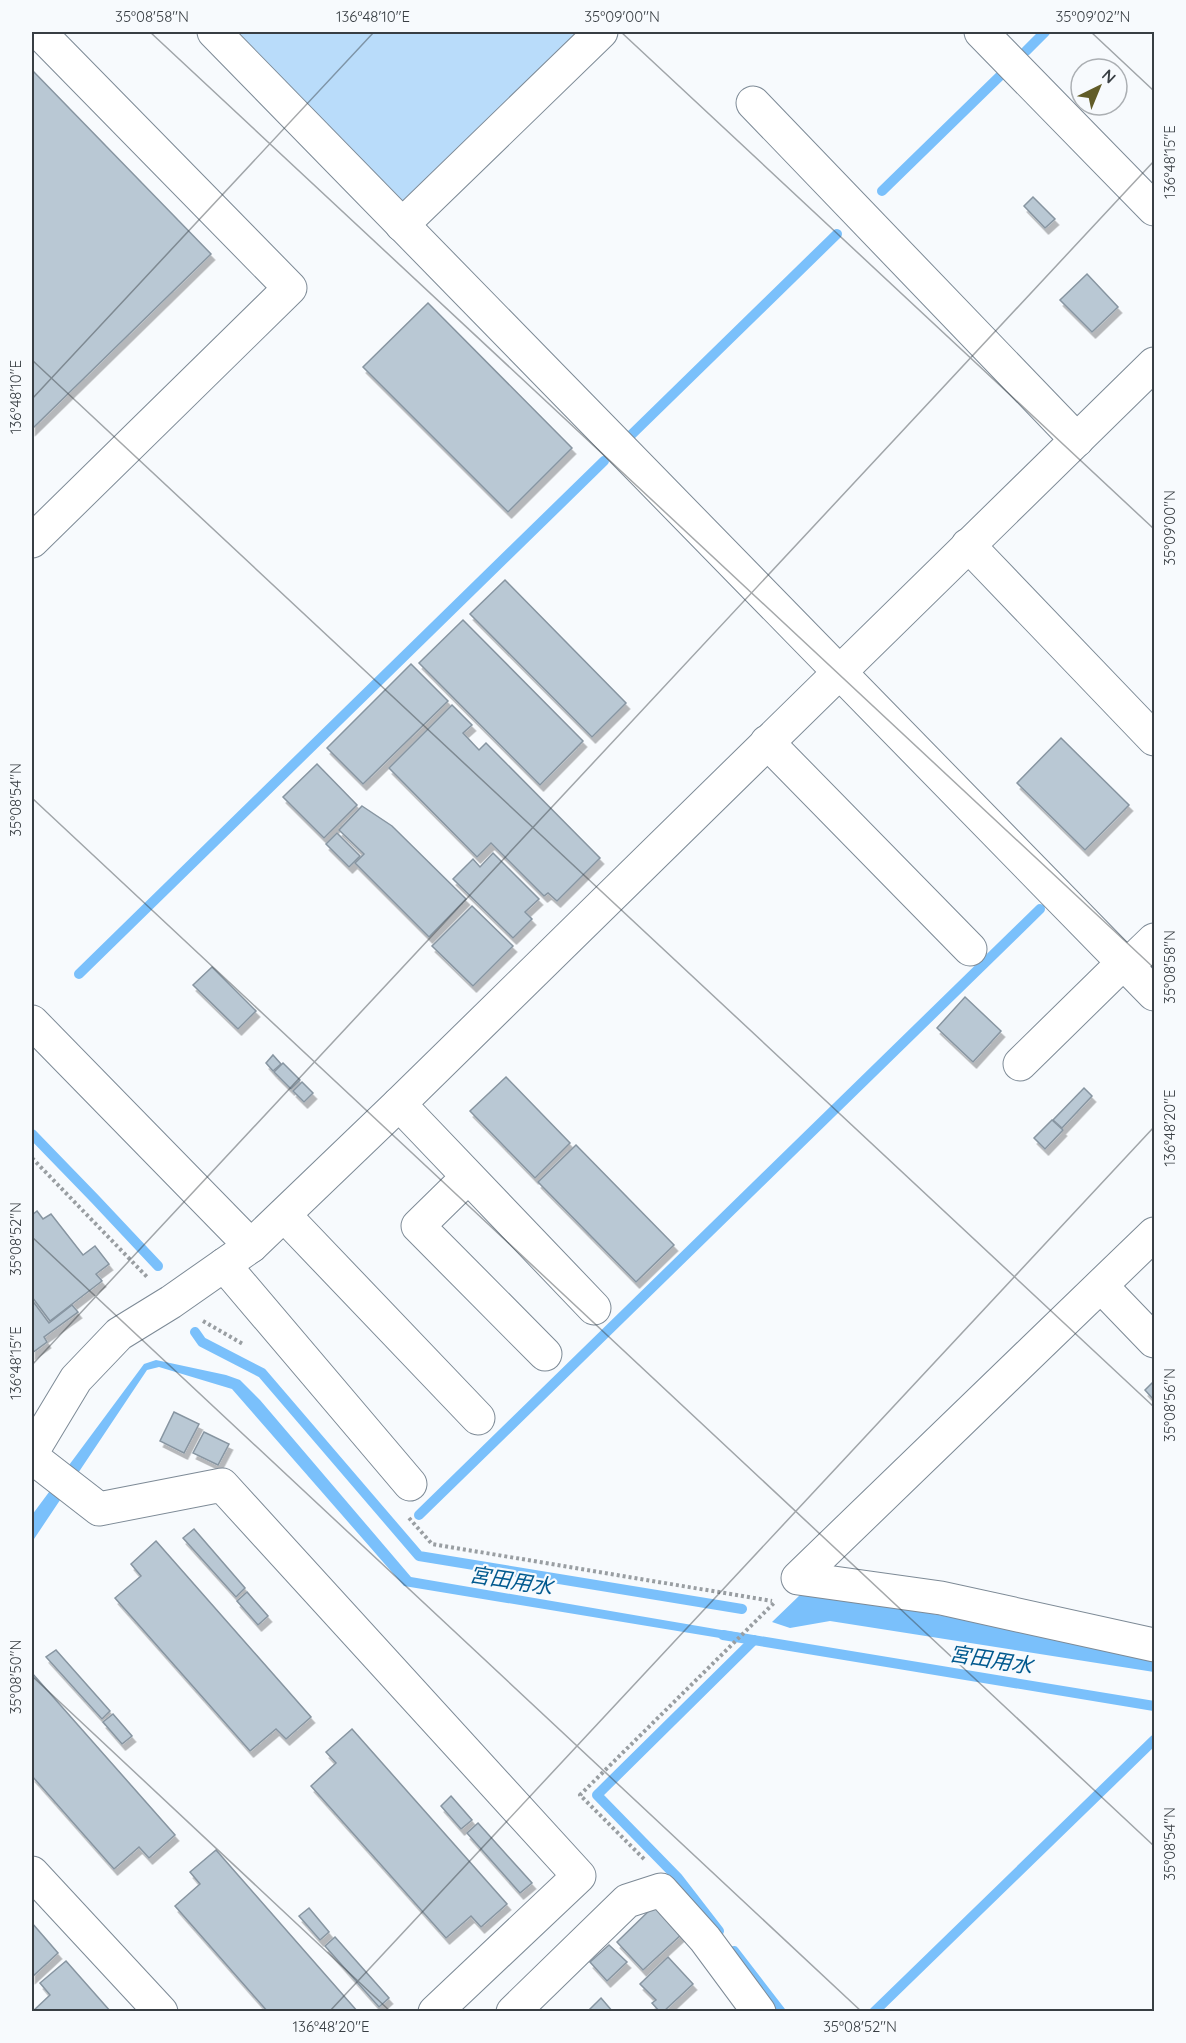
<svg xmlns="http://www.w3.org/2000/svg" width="1186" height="2043" viewBox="0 0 1186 2043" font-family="Quicksand,'Noto Sans JP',sans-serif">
	<defs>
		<filter id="shadow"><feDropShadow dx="3.5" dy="6" stdDeviation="0" flood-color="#0004"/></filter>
	</defs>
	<rect width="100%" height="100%" fill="#f7fafd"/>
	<!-- green -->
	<path fill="#b9dcfa" d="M224,32H587L396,208Z"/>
	<!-- water -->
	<g fill="#7ac0fb">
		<path d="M156,1360L226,1375L240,1380L260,1400L411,1577L739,1633L732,1640L404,1586L232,1389L159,1367L147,1370L32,1542V1515L144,1364Z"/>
		<path d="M800,1595H831L1154,1655V1672L830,1621L790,1628L772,1622Z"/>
	</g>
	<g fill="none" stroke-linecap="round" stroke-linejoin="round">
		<!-- stream -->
		<g stroke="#7ac0fb" stroke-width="10">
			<path d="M1026,51L1045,32"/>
			<path d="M882,191L1001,75"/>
			<path d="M629,437L837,234"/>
			<path d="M79,974L604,461"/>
			<path d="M32,1134L95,1199L158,1266"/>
			<path d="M195,1332L202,1342L262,1373L419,1556L742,1609"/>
			<path d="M419,1515L1040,909"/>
			<path d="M723,1635L1154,1706"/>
			<path d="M719,1931L678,1878L597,1795L754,1640"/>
			<path d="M734,1951L781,2012"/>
			<path d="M874,2012L1154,1740"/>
		</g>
	</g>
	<!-- building -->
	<g fill="#b9c8d4" stroke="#8795a1" stroke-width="1.5" filter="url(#shadow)">
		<path d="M32,70L211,254L32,429Z"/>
		<path d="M1033,197L1055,219L1045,228L1024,206Z"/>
		<path d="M1087,274L1118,307L1092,332L1060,300Z"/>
		<path d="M428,303L572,448L508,512L363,367Z"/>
		<path d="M505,580L626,703L592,737L470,614Z"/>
		<path d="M463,620L583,741L540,785L419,663Z"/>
		<path d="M411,664L448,701L363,784L327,748Z"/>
		<path d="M452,705L472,725L463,733L479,750L486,743L600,858L557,901L548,893L544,896L491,843L477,857L389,768Z"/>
		<path d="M1061,738L1129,805L1085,850L1017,783Z"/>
		<path d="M317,764L357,805L324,838L283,797Z"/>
		<path d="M362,806L392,826L466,899L429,937L355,863L364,854L339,830Z"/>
		<path d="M337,833L360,856L349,867L326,844Z"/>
		<path d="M493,853L539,899L525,912L532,919L513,938L453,879L473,859L480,867Z"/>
		<path d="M472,906L513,946L473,986L432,946Z"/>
		<path d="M212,967L256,1011L238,1029L193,985Z"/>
		<path d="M965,997L1001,1031L973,1062L937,1028Z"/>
		<path d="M273,1055L281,1064L273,1071L266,1063Z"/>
		<path d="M283,1063L300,1080L291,1089L274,1072Z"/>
		<path d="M506,1077L570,1143L535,1178L470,1111Z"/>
		<path d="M302,1082L313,1093L304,1102L293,1091Z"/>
		<path d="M1084,1088L1092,1096L1062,1128L1053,1120Z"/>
		<path d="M1052,1120L1063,1130L1045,1149L1034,1138Z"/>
		<path d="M576,1145L674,1245L636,1282L538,1182Z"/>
		<path d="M37,1211L43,1219L51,1214L83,1255L95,1246L109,1264L96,1274L102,1281L50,1321L32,1297V1215Z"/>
		<path d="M32,1300L49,1323L72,1305L78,1312L44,1337L47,1342L32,1353Z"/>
		<path d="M1154,1381V1400L1145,1390Z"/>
		<path d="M174,1412L199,1424L184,1453L160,1441Z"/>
		<path d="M204,1432L229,1444L218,1465L193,1453Z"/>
		<path d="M194,1529L245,1588L236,1597L183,1538Z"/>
		<path d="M156,1541L311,1717L286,1739L276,1729L250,1751L115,1598L141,1576L131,1564Z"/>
		<path d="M247,1592L268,1616L258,1625L237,1601Z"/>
		<path d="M56,1650L110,1711L102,1719L46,1657Z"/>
		<path d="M32,1673L175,1835L149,1858L139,1847L114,1869L32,1776Z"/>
		<path d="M113,1714L132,1736L122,1744L103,1722Z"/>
		<path d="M352,1729L507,1904L481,1927L471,1916L446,1938L311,1786L336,1763L326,1752Z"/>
		<path d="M451,1796L472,1820L461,1829L441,1806Z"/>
		<path d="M478,1823L532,1883L520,1893L467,1833Z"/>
		<path d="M216,1850L358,2012H268L175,1906L200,1884L190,1872Z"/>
		<path d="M656,1904L683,1933L643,1970L617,1942Z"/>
		<path d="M309,1908L329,1932L320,1940L299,1916Z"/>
		<path d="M32,1923L58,1953L32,1977Z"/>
		<path d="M335,1937L389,1998L379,2007L325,1946Z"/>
		<path d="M609,1945L627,1962L607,1981L590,1962Z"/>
		<path d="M668,1957L693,1984L663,2012H660L652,2003L656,2000L640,1984Z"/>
		<path d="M66,1961L111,2012H32L50,1995L40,1983Z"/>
		<path d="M601,1998L613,2012H587Z"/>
	</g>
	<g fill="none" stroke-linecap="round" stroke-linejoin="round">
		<!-- minor casing -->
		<g stroke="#7d8a96" stroke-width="35">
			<g id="minor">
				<path d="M214,32L1154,994"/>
				<path d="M981,32L1154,209"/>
				<path d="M753,103L1077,440"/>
				<path d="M402,225L601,32"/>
				<path d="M32,541L290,288L39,32"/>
				<path d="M968,545L1154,739"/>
				<path d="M767,742L970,949"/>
				<path d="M1127,966L1154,940"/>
				<path d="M32,1022L251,1246"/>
				<path d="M1020,1064L1124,962"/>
				<path d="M399,1104L594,1308"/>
				<path d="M468,1177L418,1226L545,1354"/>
				<path d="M284,1215L478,1418"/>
				<path d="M1154,1234L798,1578L941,1598L1154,1645"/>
				<path d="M224,1265L410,1484"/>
				<path d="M1101,1286L1154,1341"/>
				<path d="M32,1452L76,1379L119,1334L171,1302L251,1246L399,1104L1154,364"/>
				<path d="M32,1457L99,1509L222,1485L579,1876L435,2012"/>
				<path d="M32,1873L161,2012"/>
				<path d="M513,2012L627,1901L661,1890L705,1939L759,2012"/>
			</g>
		</g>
		<!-- path -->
		<g stroke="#999ea2" stroke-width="4" stroke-dasharray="3 3" stroke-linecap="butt">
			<path d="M32,1158L148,1278"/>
			<path d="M203,1321L243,1344"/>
			<path d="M409,1518L432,1544L772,1601"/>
			<path d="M644,1859L580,1795L775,1602"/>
		</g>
		<!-- minor -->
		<use href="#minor" stroke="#fff" stroke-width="33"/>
	</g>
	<!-- ticks -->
	<path fill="none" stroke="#383e43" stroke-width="1.5" stroke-opacity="0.45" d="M150,32L1154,968M621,32L1154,529M1091,32L1154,91M32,360L1154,1407M32,399L374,32M32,798L1154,1846M32,1237L862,2012M32,1365L1154,161M32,1676L391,2012M329,2012L1154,1127"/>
	<g text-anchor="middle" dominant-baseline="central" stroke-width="4.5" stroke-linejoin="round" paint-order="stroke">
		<!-- water labels -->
		<g font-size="21" font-style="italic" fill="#025a8f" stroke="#f7fafd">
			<text transform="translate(511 1580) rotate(9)">宮田用水</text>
			<text transform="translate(991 1659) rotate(9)">宮田用水</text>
		</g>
	</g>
	<!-- border -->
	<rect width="1186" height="2043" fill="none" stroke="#f7fafd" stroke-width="66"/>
	<!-- north arrow -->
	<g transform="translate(1099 87) rotate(43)"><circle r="28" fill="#f7fafd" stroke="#abafb3" stroke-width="1.5"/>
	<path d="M0-4.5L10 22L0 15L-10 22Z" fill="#615c28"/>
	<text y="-9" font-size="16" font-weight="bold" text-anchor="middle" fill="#383e43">N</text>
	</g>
	<rect x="33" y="33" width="1120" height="1977" fill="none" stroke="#383e43" stroke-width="2"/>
	<g font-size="15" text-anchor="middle" fill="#383e43">
		<text x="152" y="22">35°08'58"N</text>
		<text x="373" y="22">136°48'10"E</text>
		<text x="622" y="22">35°09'00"N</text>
		<text x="1093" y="22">35°09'02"N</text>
		<text transform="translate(1170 162) rotate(-90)" y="5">136°48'15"E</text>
		<text transform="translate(16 397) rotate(-90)" y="5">136°48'10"E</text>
		<text transform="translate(1170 528) rotate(-90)" y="5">35°09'00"N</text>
		<text transform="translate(16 800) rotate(-90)" y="5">35°08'54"N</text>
		<text transform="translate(1170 967) rotate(-90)" y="5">35°08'58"N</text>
		<text transform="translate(1170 1128) rotate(-90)" y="5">136°48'20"E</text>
		<text transform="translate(16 1239) rotate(-90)" y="5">35°08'52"N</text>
		<text transform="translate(16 1363) rotate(-90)" y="5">136°48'15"E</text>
		<text transform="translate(1170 1405) rotate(-90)" y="5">35°08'56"N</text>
		<text transform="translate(16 1677) rotate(-90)" y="5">35°08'50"N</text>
		<text transform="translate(1170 1844) rotate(-90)" y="5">35°08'54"N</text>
		<text x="331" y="2032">136°48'20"E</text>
		<text x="860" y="2032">35°08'52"N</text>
	</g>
</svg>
